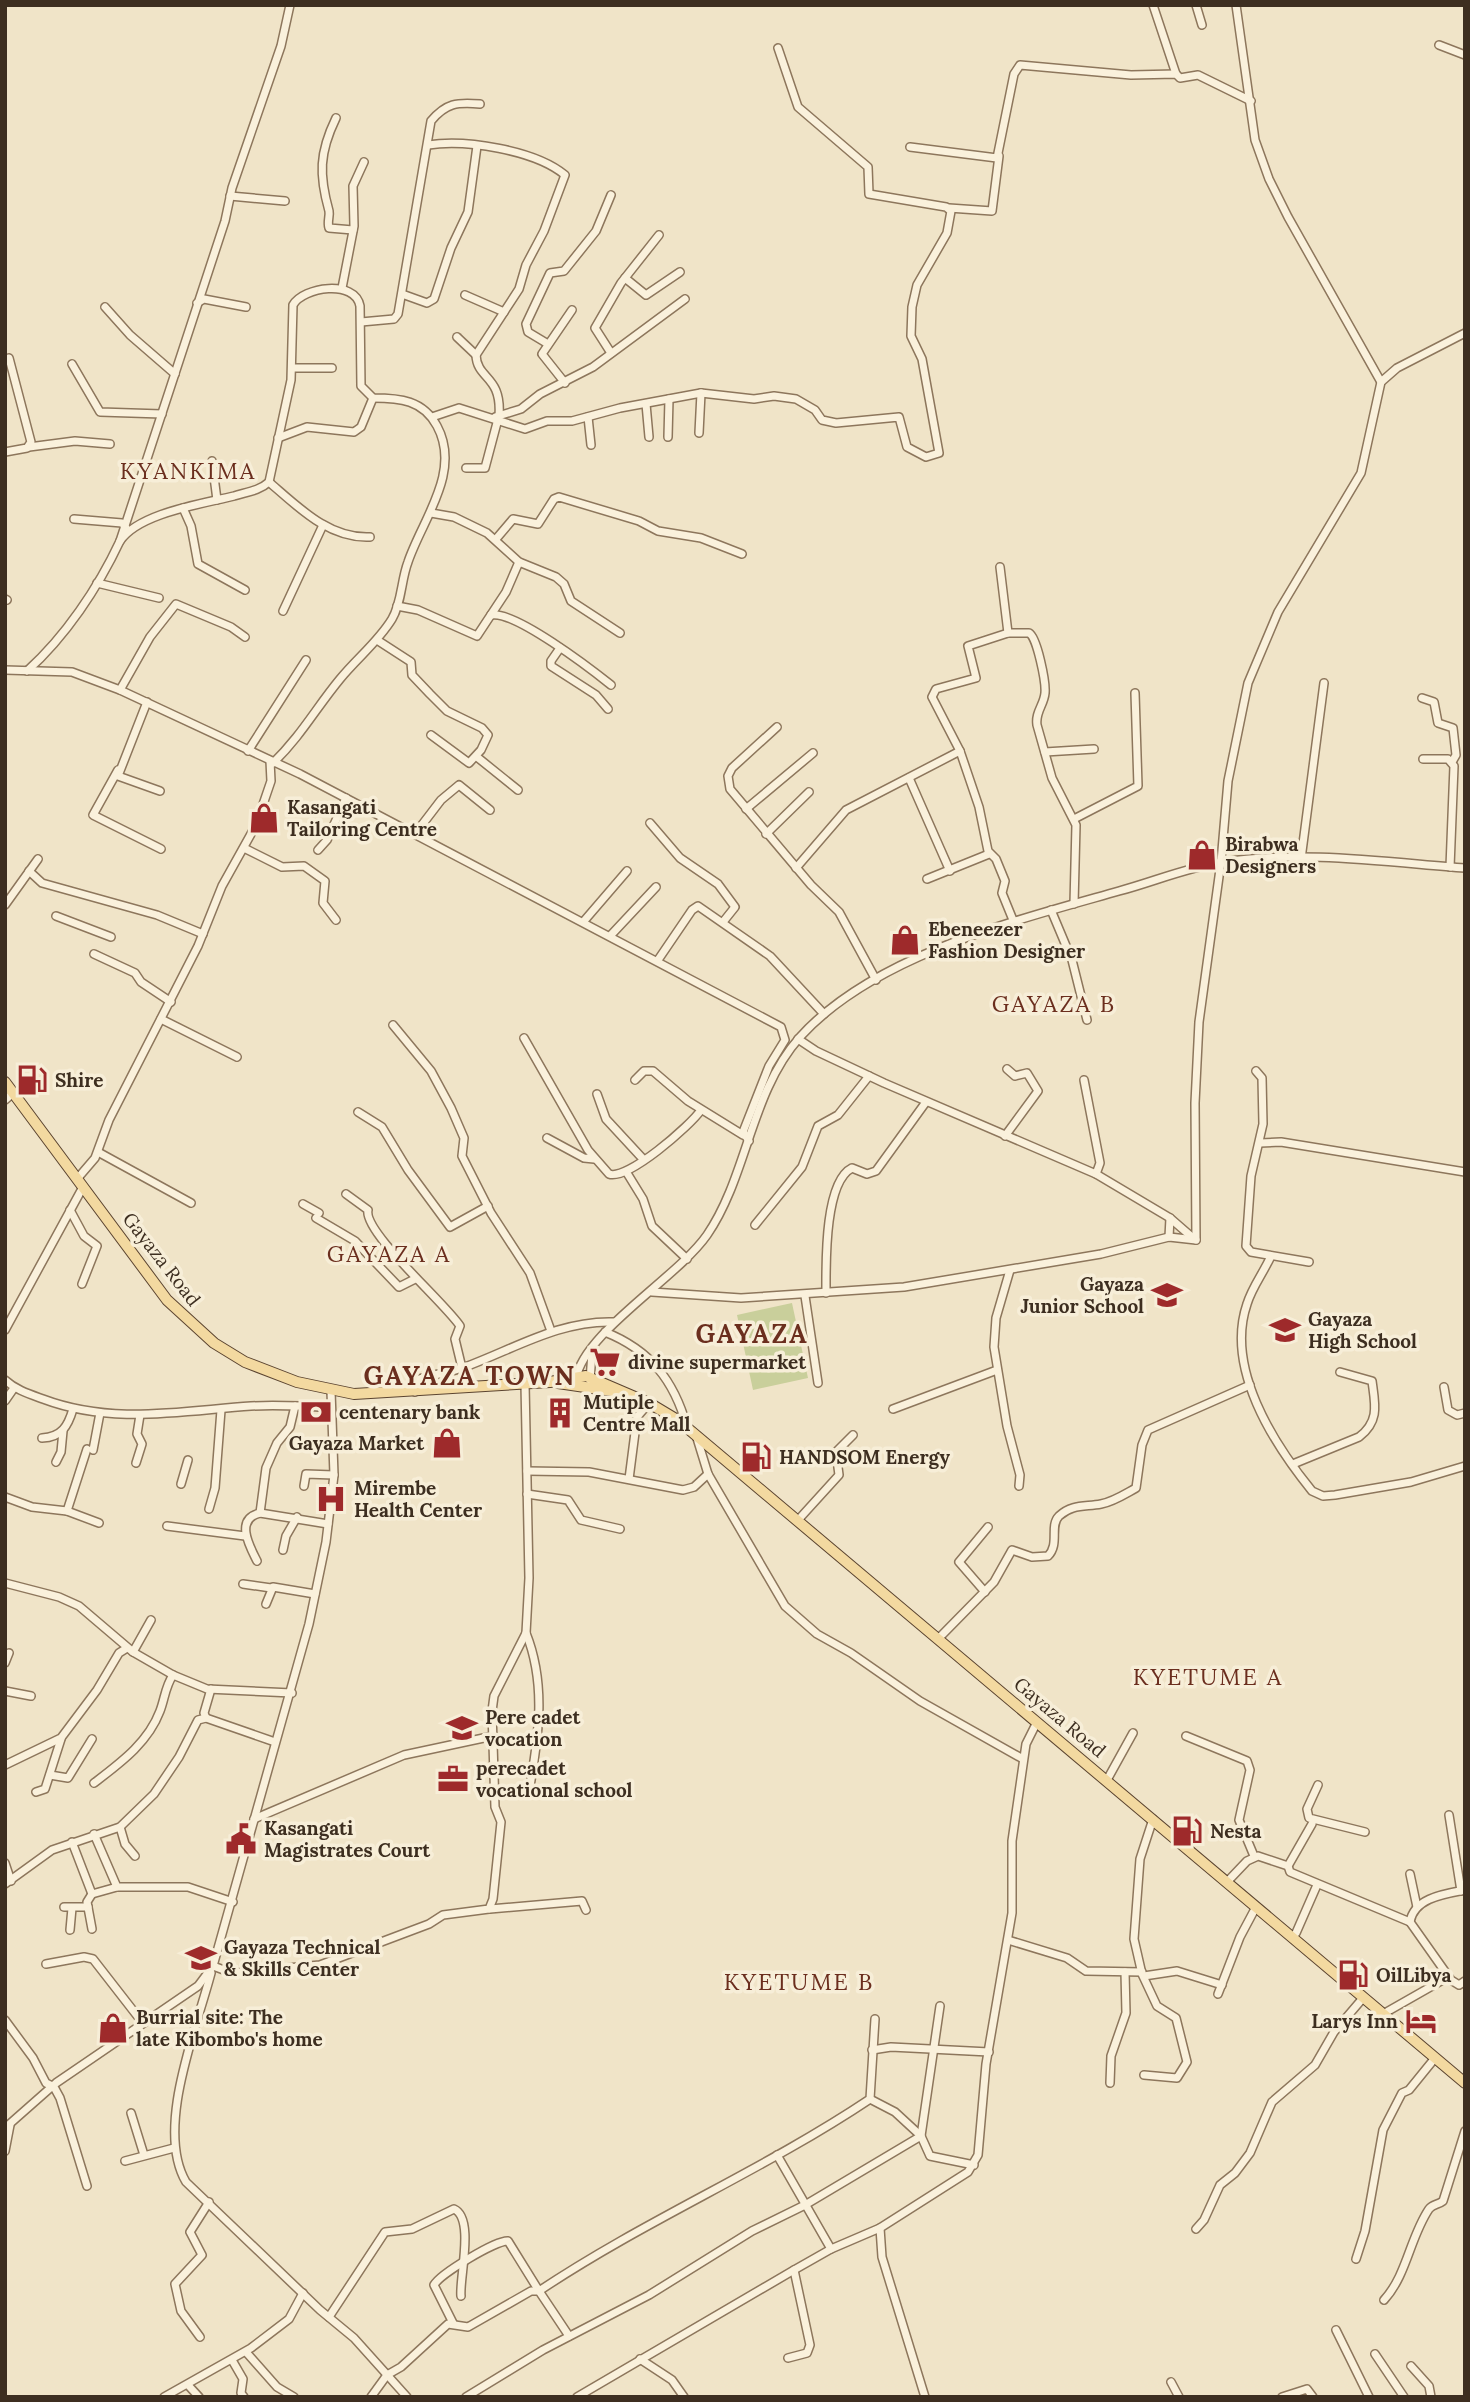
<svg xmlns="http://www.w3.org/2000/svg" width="1470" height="2402" viewBox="0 0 1470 2402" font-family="Lora,serif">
	<rect width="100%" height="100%" fill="#f0e4c8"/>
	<!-- green -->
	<path fill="#c9cf9b" d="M792,1303L808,1378L753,1390L737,1315Z"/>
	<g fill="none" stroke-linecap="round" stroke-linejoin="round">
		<!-- minor casing -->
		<g stroke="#8d765c" stroke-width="10">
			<g id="minor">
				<path d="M1153,5L1176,74"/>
				<path d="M1196,5L1202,25"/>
				<path d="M1236,5L1255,140L1269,179L1288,217L1381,382"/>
				<path d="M1439,45L1465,55"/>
				<path d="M336,118C319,153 319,175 329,211C330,216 327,222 329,228L353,230"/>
				<path d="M428,145C465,139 535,150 565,175L544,231L526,265L519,289L476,355C477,380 502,375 499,416"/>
				<path d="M910,147L997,158L1014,74L1020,65L1131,75L1176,74L1180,78L1198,75L1251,101"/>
				<path d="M230,196L285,201"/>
				<path d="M949,208L992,211L999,156"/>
				<path d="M625,278L646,295L680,272"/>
				<path d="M342,288L354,226L353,186L364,162"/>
				<path d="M402,294L427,303L434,299L451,248L468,212L477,146"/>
				<path d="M465,295L504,312"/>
				<path d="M197,303L204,299L246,307"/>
				<path d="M105,307L130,335L175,374"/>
				<path d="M361,322L394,319L398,314L431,121C446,103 457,102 480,104"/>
				<path d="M457,337L476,355"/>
				<path d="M548,344L528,332L526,324L550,273L564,271L596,231L611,195"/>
				<path d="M611,353L595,328L621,283L659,235"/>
				<path d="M72,364L100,412L162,414"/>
				<path d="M292,368H332"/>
				<path d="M565,383L542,354L572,310"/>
				<path d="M646,404L649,437"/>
				<path d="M432,417L459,408L525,429L547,421H572L620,408L701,393L754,399L774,396L796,399L815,410L822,420L836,423L899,417L907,447L926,457L939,453L922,359L911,336L912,307L917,285L947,233L951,211L946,207L869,194L868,167L798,107L778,48"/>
				<path d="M495,417L521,409L540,394L593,367L685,299"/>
				<path d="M588,417L591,445"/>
				<path d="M699,433L701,393"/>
				<path d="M668,437L669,399"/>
				<path d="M278,438L307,427L354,432L361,427L373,398"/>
				<path d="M29,447L75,441L110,444"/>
				<path d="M5,452L27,448L31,442L9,358"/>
				<path d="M212,461L217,500"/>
				<path d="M466,468H485L498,419"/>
				<path d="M269,482C298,507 329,539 370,537"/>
				<path d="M183,508L191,526L198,564L245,590"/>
				<path d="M431,513L454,517L487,533L519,562L556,577L564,584L571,601L620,633"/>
				<path d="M74,519L122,523L126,528"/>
				<path d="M496,539L513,519L538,524L554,499L559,497L639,521L658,531L701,538L742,554"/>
				<path d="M120,541C139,513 202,504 234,496C247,492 259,491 269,482L291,380L293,305C303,287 355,279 360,306L361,386L373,398C400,398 423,400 437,426C462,472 422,520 408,562C401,580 402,602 392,619C378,642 357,658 340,679C316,708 301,736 273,763"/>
				<path d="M1000,567L1008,633H1029C1037,637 1046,682 1045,693C1044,705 1035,712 1037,725L1052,778L1076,825L1074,904"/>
				<path d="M97,583L159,598"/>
				<path d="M5,599L7,600"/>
				<path d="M397,606L418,610L477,636L506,592L519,562"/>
				<path d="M283,611L323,525"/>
				<path d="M491,615C514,610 591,669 611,685"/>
				<path d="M1008,633L968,646L976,678L936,689L932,697L960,751L979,807L988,851L996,859L1005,881L1002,893L1013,920"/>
				<path d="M377,640L411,662L412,675L430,694L447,711L482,728L488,735L481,750L469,763L431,735"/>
				<path d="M560,648L551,661V666L596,695L608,709"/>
				<path d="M5,670L72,672L120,690L300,774L781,1027L785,1040L769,1066L743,1132L749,1141"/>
				<path d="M27,671C65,637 98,588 120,541L225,221L232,188L281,46L290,5"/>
				<path d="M120,690L150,637L176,604L231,627L245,637"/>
				<path d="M1422,698L1434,702L1438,723L1453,728L1456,755L1452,762"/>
				<path d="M147,702L118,776L160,791"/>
				<path d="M777,727L732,768L728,776L730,789L811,885L839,912L876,980"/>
				<path d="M248,751L306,660"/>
				<path d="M1045,752L1094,749"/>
				<path d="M477,757L518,790"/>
				<path d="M1423,759H1448L1454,766L1450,867"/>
				<path d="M118,770L93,815L161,849"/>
				<path d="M909,778L950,871"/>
				<path d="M746,809L813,753"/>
				<path d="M1074,819L1138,786L1135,693"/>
				<path d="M650,823L680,858L718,884L735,907L723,922"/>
				<path d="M415,834L441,800L459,785L490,810"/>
				<path d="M766,834L809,792"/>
				<path d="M244,848L282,867L304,866L325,881L323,903L336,920"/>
				<path d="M318,850L327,840L346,798"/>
				<path d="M1301,859L1324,683"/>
				<path d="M796,868L846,810L960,751"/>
				<path d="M29,871L42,883L157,915L203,934"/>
				<path d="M927,879L989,854"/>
				<path d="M5,905L38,859"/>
				<path d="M1051,910L1072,960L1087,1020"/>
				<path d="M56,916L111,937"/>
				<path d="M584,921L627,871"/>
				<path d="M611,935L656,887"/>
				<path d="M94,954L135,973L141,982L171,1002"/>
				<path d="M658,960L692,910L698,906L770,956L824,1014"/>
				<path d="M161,1019L237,1057"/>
				<path d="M393,1025L431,1071L451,1108L464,1138L462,1156L491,1213L530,1273L551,1331"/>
				<path d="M524,1038L588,1150L609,1174C627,1181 690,1126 701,1110"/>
				<path d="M798,1039L816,1051L884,1083L1096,1174L1170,1218L1193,1238"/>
				<path d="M1256,1071L1262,1078L1263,1124L1251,1176L1246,1246L1251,1252L1309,1262"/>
				<path d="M635,1080L644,1071H653L688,1101L743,1135"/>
				<path d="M1084,1080L1100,1163L1096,1174"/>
				<path d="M597,1094L606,1119L643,1159"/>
				<path d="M5,1100L13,1093"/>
				<path d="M358,1112L382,1127L408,1170L450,1227L488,1206"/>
				<path d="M1005,1136L1038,1091L1027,1073L1015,1076L1007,1069"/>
				<path d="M547,1138L584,1158L594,1159"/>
				<path d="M1260,1143L1281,1142L1465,1172"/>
				<path d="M98,1152L191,1203"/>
				<path d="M627,1173L643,1199L652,1226L687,1259"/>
				<path d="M77,1179L95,1158L109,1120L198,946L222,886L256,825L271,781L270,761"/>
				<path d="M346,1194L368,1210C363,1232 445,1303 460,1326L455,1339L462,1368"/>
				<path d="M303,1204L319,1213"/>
				<path d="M70,1210L84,1236L97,1246L82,1284"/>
				<path d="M316,1218L355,1241L399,1287L415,1279"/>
				<path d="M755,1225L802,1167L818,1126L838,1115L869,1076"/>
				<path d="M1169,1237L1170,1218"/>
				<path d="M1196,1240L1195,1103L1199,1022L1221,862L1228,781L1248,683L1278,612L1361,473L1381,382L1397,368L1465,333"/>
				<path d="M1271,1256C1264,1272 1252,1287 1247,1304C1225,1368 1273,1443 1312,1491L1323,1496L1335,1495L1411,1482L1465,1466"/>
				<path d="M1010,1270L996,1318L994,1347L1007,1426L1020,1475L1019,1486"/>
				<path d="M652,1292L741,1298L904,1287L1101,1254L1169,1237L1196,1240"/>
				<path d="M826,1293C826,1266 824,1182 852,1168L867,1174L876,1171L926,1102"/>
				<path d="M805,1296L818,1383"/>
				<path d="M5,1330L83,1187"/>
				<path d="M605,1332C650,1350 674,1380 687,1427"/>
				<path d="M576,1379C583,1333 677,1278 707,1235C748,1175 750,1093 800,1037C874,955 1017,920 1119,891C1153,882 1188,867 1223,862C1301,850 1386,862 1465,868"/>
				<path d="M5,1380C16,1390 29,1394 43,1399C112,1425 180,1411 251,1406C278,1405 305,1406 331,1408"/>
				<path d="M590,1380L592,1353"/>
				<path d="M1444,1387L1448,1410L1457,1415L1465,1413"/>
				<path d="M415,1392L417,1380C433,1374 449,1373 465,1367C514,1349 560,1320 614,1322"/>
				<path d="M5,1401L14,1388"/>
				<path d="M893,1409L997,1370"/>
				<path d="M696,1435L708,1474L785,1606L817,1634L851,1653L920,1701L1023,1759"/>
				<path d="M42,1438C62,1437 68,1426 73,1409"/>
				<path d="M87,1449L67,1511L99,1523"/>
				<path d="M93,1450L100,1413"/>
				<path d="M56,1462L61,1452L63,1431"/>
				<path d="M136,1463L142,1444L137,1434L140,1415"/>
				<path d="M1293,1464L1359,1437C1380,1421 1375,1404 1372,1381L1340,1372"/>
				<path d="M527,1471L589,1472L683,1490L694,1487L708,1474"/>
				<path d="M629,1479L637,1417L649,1403"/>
				<path d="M181,1484L188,1460"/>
				<path d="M304,1486L306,1474L334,1475"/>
				<path d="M527,1494L568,1500L581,1520L620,1529"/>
				<path d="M5,1497L32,1507L67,1511"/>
				<path d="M209,1509L215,1488L221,1410"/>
				<path d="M260,1513L328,1524"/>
				<path d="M799,1519L839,1475L836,1452L853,1435"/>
				<path d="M167,1526L245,1536"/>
				<path d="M283,1550L286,1536L297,1517"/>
				<path d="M257,1561C250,1547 234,1519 260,1513L266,1468L277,1443L290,1427L295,1406"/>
				<path d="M5,1583L59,1597L79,1606L133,1652L173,1675L207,1689L292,1693"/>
				<path d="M243,1584L271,1588"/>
				<path d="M985,1592L959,1562L988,1527"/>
				<path d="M266,1604L273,1587L315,1594"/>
				<path d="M526,1633C546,1683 539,1734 530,1786"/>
				<path d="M939,1638L994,1582L1012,1550L1032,1557L1048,1556C1060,1544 1049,1526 1059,1516C1072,1504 1085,1507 1101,1504C1113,1502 1125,1494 1136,1488L1142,1445L1148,1430L1250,1385"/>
				<path d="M133,1652L151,1620"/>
				<path d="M5,1663L9,1653"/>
				<path d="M5,1691L31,1696"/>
				<path d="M206,1718L204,1713L211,1689"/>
				<path d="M1186,1736L1247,1761L1250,1770L1239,1820L1254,1856"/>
				<path d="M5,1765L61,1738L97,1690L119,1653L127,1648"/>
				<path d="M50,1775L68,1778L92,1739"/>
				<path d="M1107,1780L1133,1733"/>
				<path d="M94,1783C120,1763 148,1743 160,1711C165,1698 165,1687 173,1675"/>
				<path d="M1318,1785L1307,1809L1309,1818L1365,1832"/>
				<path d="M36,1792L45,1789L61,1739"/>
				<path d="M1449,1815L1461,1891"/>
				<path d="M254,1819L404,1755L493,1736"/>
				<path d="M120,1827L125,1844L135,1856"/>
				<path d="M94,1834L117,1887H188L233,1902"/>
				<path d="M72,1842L92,1894L117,1887"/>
				<path d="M5,1863L11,1881"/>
				<path d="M1288,1866L1312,1824"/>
				<path d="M1410,1874L1417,1907"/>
				<path d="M1227,1882L1247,1861L1258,1856L1288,1866L1290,1872L1410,1922"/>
				<path d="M5,1884L52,1850L120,1827L154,1794L179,1757L198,1720L206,1718L275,1742"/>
				<path d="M1465,1890C1444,1894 1414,1898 1410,1922L1451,1980L1459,1985L1465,1981"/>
				<path d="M64,1907H88"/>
				<path d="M490,1909L582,1901L586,1910"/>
				<path d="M92,1929L87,1902L92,1894"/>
				<path d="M70,1930L72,1908"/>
				<path d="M1296,1933L1317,1885"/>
				<path d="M1008,1940L1067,1958L1086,1971L1142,1972"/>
				<path d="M46,1964L84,1957L93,1959L142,2022"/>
				<path d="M213,1966L232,1973L320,1965L429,1924L443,1915L489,1909L493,1899L501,1822L495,1807L492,1711L494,1696L526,1633L529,1578L525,1384"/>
				<path d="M211,1973C196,2030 155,2129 186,2182L320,2310L354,2338L407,2397"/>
				<path d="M1144,1976L1177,1971L1222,1985"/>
				<path d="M1218,1994L1240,1937L1256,1907"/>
				<path d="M1383,2014L1448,1977"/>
				<path d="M5,2020L33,2058L46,2083L54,2087L60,2098L87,2186"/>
				<path d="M872,2050L891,2047L989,2052"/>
				<path d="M1144,2075L1177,2078L1187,2062L1176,2018L1157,2006L1142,1974L1134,1939L1140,1859L1153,1819"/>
				<path d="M1110,2083L1111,2056L1126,2013L1125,1972"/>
				<path d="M870,2099L895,2112L921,2136L930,2156L974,2165"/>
				<path d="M131,2113L144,2155"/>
				<path d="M5,2128L56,2083L198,1986L213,1966L309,1624L326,1542L334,1475L331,1391"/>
				<path d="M5,2151L10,2125"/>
				<path d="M777,2155L831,2249"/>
				<path d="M125,2161L174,2148"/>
				<path d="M1196,2229L1204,2220L1220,2185L1235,2173L1250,2153L1272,2102L1315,2065L1334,2032L1363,1998"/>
				<path d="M1356,2259L1365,2231L1383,2130L1402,2093L1409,2090L1435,2058"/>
				<path d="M1384,2300C1407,2275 1410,2237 1429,2209C1433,2204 1438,2205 1443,2201L1465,2131"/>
				<path d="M329,2317L385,2232L412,2229L454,2209C475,2218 459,2279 461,2296"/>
				<path d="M453,2323L434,2285C440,2274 496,2240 508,2241L539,2291C645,2220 764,2170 870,2099L875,2019"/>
				<path d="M1336,2330L1369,2397"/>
				<path d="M200,2337L181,2311L175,2284L202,2255L190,2232L209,2202"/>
				<path d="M246,2352L277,2387L294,2397"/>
				<path d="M1375,2354L1404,2397"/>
				<path d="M788,2358L807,2353L810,2345L794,2270L831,2249L880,2228"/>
				<path d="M640,2359L672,2380L684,2397"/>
				<path d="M232,2360L243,2379L241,2393L244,2397"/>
				<path d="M1411,2366L1429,2386L1431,2397"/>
				<path d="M1171,2382L1179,2397"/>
				<path d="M188,2385L199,2397"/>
				<path d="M164,2397L251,2348L289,2319L303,2293"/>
				<path d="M371,2397L387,2375L401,2367L448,2324L468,2327L531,2291H539L569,2336"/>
				<path d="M466,2397L543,2350L649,2295L752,2231L805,2205L921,2136L940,2006"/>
				<path d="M577,2397L794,2270"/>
				<path d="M925,2397L882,2257L880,2228L968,2172L978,2155L986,2064L1012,1913V1841L1026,1744L1037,1722"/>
				<path d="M1282,2397L1307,2389L1313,2397"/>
			</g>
		</g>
		<!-- major casing -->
		<g stroke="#5b4430" stroke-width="12">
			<g id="major">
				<path d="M5,1082L167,1300L214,1343L245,1362L297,1382L354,1394L550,1382L586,1376L649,1403L679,1421L1465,2083"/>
				<path d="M558,1383L619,1392"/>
			</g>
		</g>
		<!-- minor -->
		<use href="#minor" stroke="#faf1dc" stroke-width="7"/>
		<!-- major -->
		<use href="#major" stroke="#f3d9a0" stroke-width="10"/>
	</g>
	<!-- icons -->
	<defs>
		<g id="shop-bare" transform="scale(2.415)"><path d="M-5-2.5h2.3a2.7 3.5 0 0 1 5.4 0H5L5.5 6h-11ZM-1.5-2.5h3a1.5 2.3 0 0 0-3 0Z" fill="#9e2a2b" stroke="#f7eed8" stroke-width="2.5" paint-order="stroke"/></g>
		<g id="fuel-bare" transform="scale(2.415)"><path d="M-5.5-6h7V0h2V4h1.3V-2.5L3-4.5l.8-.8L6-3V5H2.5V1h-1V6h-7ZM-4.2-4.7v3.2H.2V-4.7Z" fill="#9e2a2b" stroke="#f7eed8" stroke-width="2.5" paint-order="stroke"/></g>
		<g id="school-bare" transform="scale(2.415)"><path d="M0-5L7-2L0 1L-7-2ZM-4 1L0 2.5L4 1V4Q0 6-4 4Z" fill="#9e2a2b" stroke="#f7eed8" stroke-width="2.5" paint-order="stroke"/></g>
		<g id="supermarket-bare" transform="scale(2.415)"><path d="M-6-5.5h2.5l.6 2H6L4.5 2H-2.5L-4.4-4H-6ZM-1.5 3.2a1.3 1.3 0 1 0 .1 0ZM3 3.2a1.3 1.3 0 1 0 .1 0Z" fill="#9e2a2b" stroke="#f7eed8" stroke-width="2.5" paint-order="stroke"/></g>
		<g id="bank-bare" transform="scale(2.415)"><path d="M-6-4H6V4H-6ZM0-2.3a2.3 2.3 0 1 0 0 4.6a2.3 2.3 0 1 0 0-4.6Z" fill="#9e2a2b" stroke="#f7eed8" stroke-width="2.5" paint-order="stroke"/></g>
		<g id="building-bare" transform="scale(2.415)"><path d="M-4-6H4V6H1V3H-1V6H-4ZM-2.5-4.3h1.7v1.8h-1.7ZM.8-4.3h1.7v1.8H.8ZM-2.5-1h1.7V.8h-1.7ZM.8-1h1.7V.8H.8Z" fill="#9e2a2b" stroke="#f7eed8" stroke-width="2.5" paint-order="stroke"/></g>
		<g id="hospital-bare" transform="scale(2.415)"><path d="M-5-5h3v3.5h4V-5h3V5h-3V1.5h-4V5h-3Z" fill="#9e2a2b" stroke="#f7eed8" stroke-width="2.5" paint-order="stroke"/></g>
		<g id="office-bare" transform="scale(2.415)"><path d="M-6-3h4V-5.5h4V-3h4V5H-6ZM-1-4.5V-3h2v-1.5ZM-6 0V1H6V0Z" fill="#9e2a2b" stroke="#f7eed8" stroke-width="2.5" paint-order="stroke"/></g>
		<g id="civic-bare" transform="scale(2.415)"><path d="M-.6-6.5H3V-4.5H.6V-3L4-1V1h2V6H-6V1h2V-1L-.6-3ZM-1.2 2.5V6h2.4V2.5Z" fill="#9e2a2b" stroke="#f7eed8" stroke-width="2.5" paint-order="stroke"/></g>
		<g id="hotel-bare" transform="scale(2.415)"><path d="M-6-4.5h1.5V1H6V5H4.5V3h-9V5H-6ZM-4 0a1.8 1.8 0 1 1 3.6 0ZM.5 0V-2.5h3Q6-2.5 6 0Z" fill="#9e2a2b" stroke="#f7eed8" stroke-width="2.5" paint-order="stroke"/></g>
	</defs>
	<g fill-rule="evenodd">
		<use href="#shop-bare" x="264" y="818"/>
		<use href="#shop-bare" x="1202" y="855"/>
		<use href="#shop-bare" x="905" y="940"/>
		<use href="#fuel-bare" x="32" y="1080"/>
		<use href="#school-bare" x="1167" y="1295"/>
		<use href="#school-bare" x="1285" y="1330"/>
		<use href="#supermarket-bare" x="605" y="1362"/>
		<use href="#bank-bare" x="316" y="1412"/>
		<use href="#building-bare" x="560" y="1413"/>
		<use href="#shop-bare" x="447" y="1443"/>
		<use href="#fuel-bare" x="756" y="1457"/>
		<use href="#hospital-bare" x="331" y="1499"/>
		<use href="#school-bare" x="462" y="1728"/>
		<use href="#office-bare" x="453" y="1779"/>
		<use href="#fuel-bare" x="1187" y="1831"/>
		<use href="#civic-bare" x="241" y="1839"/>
		<use href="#school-bare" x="201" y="1958"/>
		<use href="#fuel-bare" x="1353" y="1975"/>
		<use href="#hotel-bare" x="1421" y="2021"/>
		<use href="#shop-bare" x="113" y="2028"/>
	</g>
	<g text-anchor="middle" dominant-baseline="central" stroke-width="7" stroke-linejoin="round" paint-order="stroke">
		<!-- poi labels -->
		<g font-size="19" font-weight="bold" fill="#3d2e20" stroke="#f7eed8" text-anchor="start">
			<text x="287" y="807">Kasangati<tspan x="287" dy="22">Tailoring Centre</tspan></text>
			<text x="1225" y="844">Birabwa<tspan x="1225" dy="22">Designers</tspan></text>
			<text x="928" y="929">Ebeneezer<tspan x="928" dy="22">Fashion Designer</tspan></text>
			<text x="55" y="1080">Shire</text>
			<text x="1144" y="1284" text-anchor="end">Gayaza<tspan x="1144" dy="22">Junior School</tspan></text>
			<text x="1308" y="1319">Gayaza<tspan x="1308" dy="22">High School</tspan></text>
			<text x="628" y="1362">divine supermarket</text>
			<text x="583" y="1402">Mutiple<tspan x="583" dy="22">Centre Mall</tspan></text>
			<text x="339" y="1412">centenary bank</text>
			<text x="424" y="1443" text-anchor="end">Gayaza Market</text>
			<text x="779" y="1457">HANDSOM Energy</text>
			<text x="354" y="1488">Mirembe<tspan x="354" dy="22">Health Center</tspan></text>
			<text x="485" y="1717">Pere cadet<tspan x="485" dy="22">vocation</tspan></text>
			<text x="476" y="1768">perecadet<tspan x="476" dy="22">vocational school</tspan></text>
			<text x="264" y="1828">Kasangati<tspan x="264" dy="22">Magistrates Court</tspan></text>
			<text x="1210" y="1831">Nesta</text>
			<text x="224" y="1947">Gayaza Technical<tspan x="224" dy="22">&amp; Skills Center</tspan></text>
			<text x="1376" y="1975">OilLibya</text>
			<text x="136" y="2017">Burrial site: The<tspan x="136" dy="22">late Kibombo's home</tspan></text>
			<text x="1398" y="2021" text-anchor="end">Larys Inn</text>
		</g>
		<!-- street labels -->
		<g font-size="19" fill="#3d2e20" stroke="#f7eed8">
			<text transform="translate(162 1259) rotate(52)">Gayaza Road</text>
			<text transform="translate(1060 1717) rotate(40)">Gayaza Road</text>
		</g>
		<!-- quarter labels -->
		<g font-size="23" letter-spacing="2" fill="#6b2e1e" stroke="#f7eed8">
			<text x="188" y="470">KYANKIMA</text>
			<text x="1054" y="1003">GAYAZA B</text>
			<text x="389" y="1253">GAYAZA A</text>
			<text x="1208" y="1676">KYETUME A</text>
			<text x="799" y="1981">KYETUME B</text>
		</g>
		<!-- district labels -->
		<g font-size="26" font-weight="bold" letter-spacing="2" fill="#6b2e1e" stroke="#f7eed8">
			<text x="752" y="1333">GAYAZA</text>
			<text x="470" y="1375">GAYAZA TOWN</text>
		</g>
	</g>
	<!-- border -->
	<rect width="1470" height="2402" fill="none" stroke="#3d2e20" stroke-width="14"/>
</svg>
